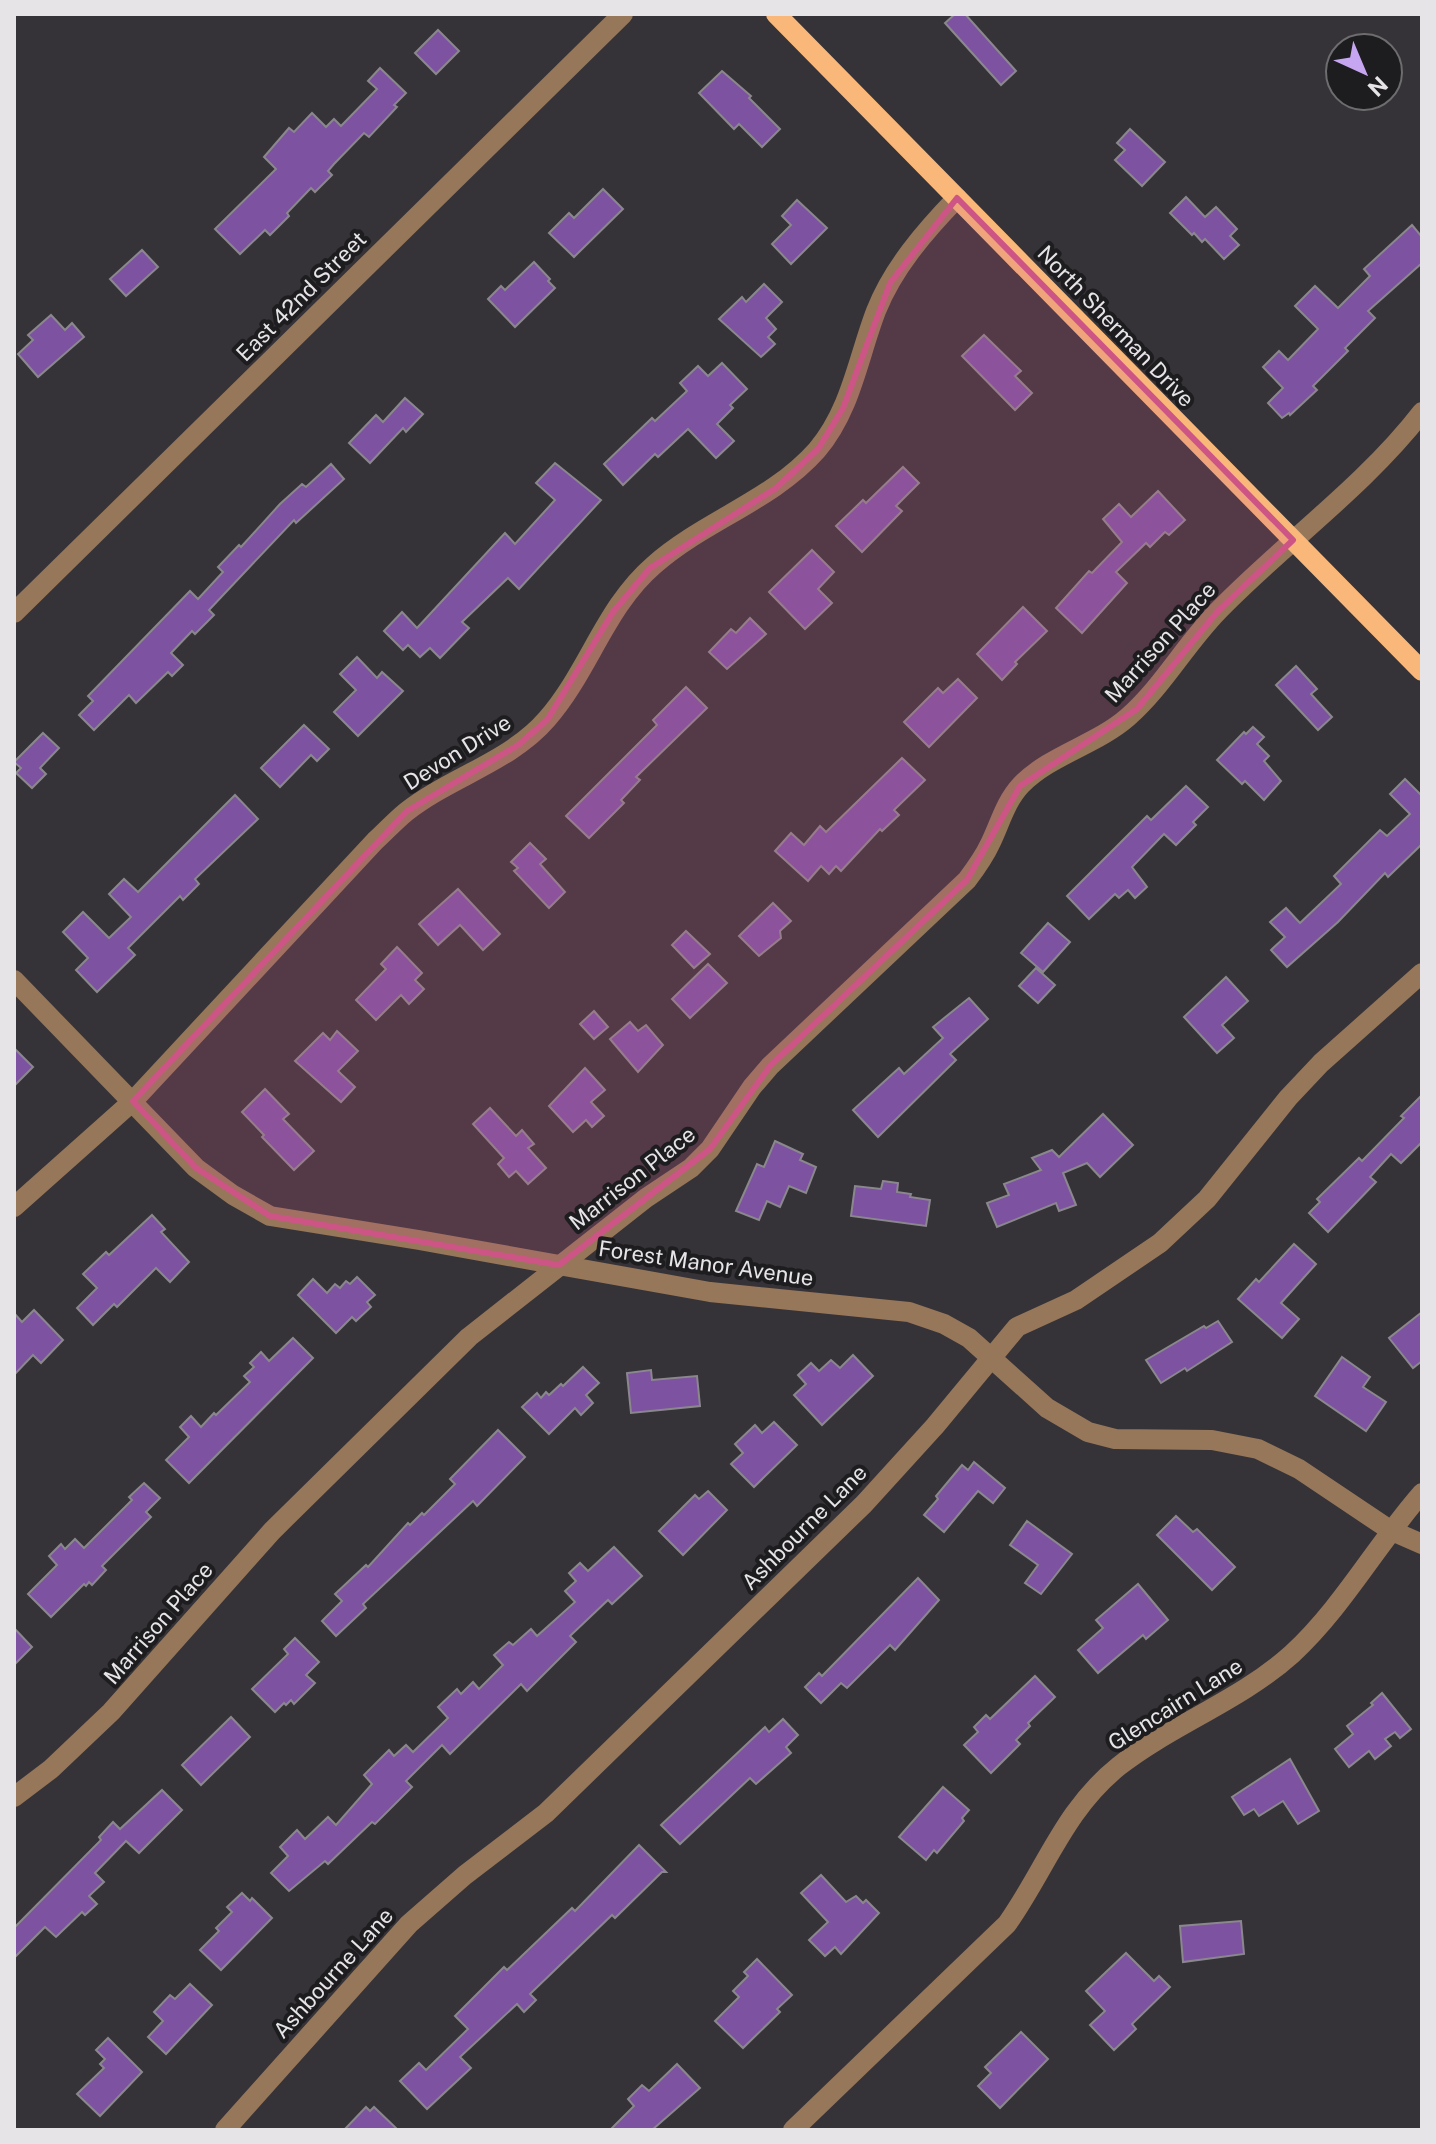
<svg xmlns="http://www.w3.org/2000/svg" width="1436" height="2144" viewBox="0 0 1436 2144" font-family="'Public Sans',sans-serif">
	<rect width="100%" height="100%" fill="#363338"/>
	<!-- building -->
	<g fill="#7c52a1" stroke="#8a888d" stroke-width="2">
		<path d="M955,14H965L1016,71L1001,85L945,23Z"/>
		<path d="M438,30L459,51L436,74L415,53Z"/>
		<path d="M380,68L406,93L394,105L397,107L369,137L364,133L334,164L328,171L332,175L315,192L311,188L287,213L289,216L270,235L265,230L240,254L215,229L276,169L264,157L289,128L294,132L312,113L326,127L334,119L341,126L377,89L368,81Z"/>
		<path d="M722,71L751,96L749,98L780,129L762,147L739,124L734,129L699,93Z"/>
		<path d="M1130,129L1165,162L1142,186L1115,160L1125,150L1117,143Z"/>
		<path d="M603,189L623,209L574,257L549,233L569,213L574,218Z"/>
		<path d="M1186,197L1205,217L1216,207L1237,229L1230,236L1239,245L1224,259L1205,239L1202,242L1194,233L1192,235L1170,213Z"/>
		<path d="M797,200L827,228L791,264L772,244L791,225L782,216Z"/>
		<path d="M1412,225L1422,237V263L1368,311L1375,318L1345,348L1348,351L1313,386L1317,390L1290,415L1289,413L1282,418L1268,403L1283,388L1263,367L1279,351L1288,360L1318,329L1295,306L1315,286L1338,308L1370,276L1364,269Z"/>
		<path d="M142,250L158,267L126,296L110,279Z"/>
		<path d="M534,262L550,279L548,281L555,288L515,327L488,299L501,286L505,290Z"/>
		<path d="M764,284L782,302L766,318L776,329L768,337L775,344L761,357L719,319L742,297L746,302Z"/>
		<path d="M51,315L65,330L72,323L84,337L38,377L18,354L33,340L28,335Z"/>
		<path d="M984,335L1021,371L1015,376L1032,393L1015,410L962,356Z"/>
		<path d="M722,363L747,389L730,405L733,408L717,424L734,441L716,458L688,429L658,457L655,454L623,485L604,464L652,418L655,421L687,391L680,383L698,366L708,376Z"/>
		<path d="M405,398L423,414L406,432L403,428L370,463L349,443L376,415L383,422Z"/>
		<path d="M555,463L601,500L519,589L508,578L462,622L469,628L440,658L430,648L420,657L408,645L403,650L384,631L402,612L417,628L505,533L515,544L555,500L536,483Z"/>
		<path d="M331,464L344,479L296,523L294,520L209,610L214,615L195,634L192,631L171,653L183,665L172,676L168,672L136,703L129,695L94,730L79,715L93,701L88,696L190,591L198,599L223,572L218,567L239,545L241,547L280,504L302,484L306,487Z"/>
		<path d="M903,467L919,483L896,506L902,511L862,552L836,526L863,500L866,503Z"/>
		<path d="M1158,491L1185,520L1169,535L1165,532L1150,547L1146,543L1116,572L1127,583L1082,633L1056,608L1089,571L1092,573L1122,542L1103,519L1119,504L1131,517Z"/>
		<path d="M812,550L834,572L818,589L832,603L805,629L769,592Z"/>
		<path d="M1023,607L1047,631L1015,662L1017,664L1002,680L977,654Z"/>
		<path d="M750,618L766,634L727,669L709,652L731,629L736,633Z"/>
		<path d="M357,657L377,678L382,672L403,691L358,736L334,712L356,690L340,674Z"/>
		<path d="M1296,666L1317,689L1311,694L1332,717L1318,730L1276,685Z"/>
		<path d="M958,679L977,698L929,747L904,722L938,688L943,693Z"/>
		<path d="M686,687L707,708L636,777L640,780L621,800L624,803L589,838L566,816L657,725L653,720Z"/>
		<path d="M304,725L329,749L317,761L311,755L280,787L261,768Z"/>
		<path d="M1253,727L1264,737L1257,744L1269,756L1264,761L1281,781L1264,800L1245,781L1242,784L1217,760L1244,732L1246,734Z"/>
		<path d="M43,733L59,748L40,768L46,774L32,788L16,773L21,768L14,762Z"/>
		<path d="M902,758L925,780L894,810L899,815L882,831L880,829L841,871L836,866L829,874L821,866L808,881L775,851L791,833L804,845L820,826L826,832Z"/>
		<path d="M1405,779L1422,796V844L1388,877L1385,873L1338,922L1287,967L1271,950L1285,937L1270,922L1286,908L1300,923L1341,884L1334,876L1380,830L1387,836L1410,814L1390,794Z"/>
		<path d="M1186,786L1208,807L1193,822L1196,825L1176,845L1164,834L1132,867L1147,887L1135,898L1128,890L1119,898L1115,894L1089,919L1067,896L1147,816L1151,820Z"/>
		<path d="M235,795L258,819L195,879L199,884L183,900L180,896L128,948L135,955L97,992L76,970L88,958L63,932L83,912L109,938L131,917L109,894L124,879L138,892Z"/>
		<path d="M530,843L546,859L540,864L565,892L549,908L514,871L518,868L511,862Z"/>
		<path d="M458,889L500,934L483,950L460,925L438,945L419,924Z"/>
		<path d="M773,903L791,921L780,931L781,938L759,956L739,936Z"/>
		<path d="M1048,923L1070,942L1043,972L1021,953Z"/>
		<path d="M686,931L710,954L694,968L672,945Z"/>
		<path d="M397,947L422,973L415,980L424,989L409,1004L401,995L376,1020L356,1000L386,969L381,964Z"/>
		<path d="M708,964L727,983L690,1018L672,999Z"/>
		<path d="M1036,968L1055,985L1038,1003L1019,986Z"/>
		<path d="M1226,977L1248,1001L1222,1025L1234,1038L1217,1053L1184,1017Z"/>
		<path d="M969,998L988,1019L950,1054L956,1060L878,1137L853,1110L899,1068L904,1074L943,1038L933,1027Z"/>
		<path d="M594,1011L608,1027L594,1039L580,1024Z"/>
		<path d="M630,1022L638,1031L646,1025L663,1045L638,1072L610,1039Z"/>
		<path d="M337,1031L358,1051L338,1071L355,1087L341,1102L295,1061L323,1033L330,1040Z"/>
		<path d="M14,1048L33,1067L14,1086Z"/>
		<path d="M585,1068L605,1090L591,1102L604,1116L592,1127L586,1120L573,1132L549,1106Z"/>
		<path d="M265,1089L289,1114L283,1119L314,1151L294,1170L262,1137L264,1135L242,1112Z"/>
		<path d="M1422,1095V1142L1401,1163L1391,1154L1370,1177L1376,1182L1328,1232L1309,1213L1320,1202L1317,1199L1359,1158L1362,1161L1404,1118L1401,1116Z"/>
		<path d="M490,1108L516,1136L522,1130L534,1144L528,1148L546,1168L528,1184L516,1171L509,1177L498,1164L504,1158L473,1124Z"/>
		<path d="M1103,1114L1133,1145L1100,1177L1087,1163L1063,1173L1076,1205L1059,1211L1056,1203L997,1227L987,1203L1009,1195L1004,1184L1041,1170L1032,1158L1052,1150L1059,1157Z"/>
		<path d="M775,1141L803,1154L800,1160L816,1167L806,1193L789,1186L780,1207L767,1201L759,1220L736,1211L757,1164L764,1167Z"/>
		<path d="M883,1181L898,1183L897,1192L911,1194L910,1197L930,1200L926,1226L851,1216L855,1186L881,1189Z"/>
		<path d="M152,1215L165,1229L161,1232L189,1262L170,1282L156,1268L117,1307L114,1304L93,1325L77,1308L97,1288L83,1274L106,1252L109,1255Z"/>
		<path d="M1294,1244L1316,1264L1281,1303L1299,1319L1282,1338L1238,1299L1256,1279L1259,1282Z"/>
		<path d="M357,1277L375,1295L367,1302L371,1307L356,1321L352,1317L336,1333L298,1295L313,1279L327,1293L335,1284L340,1288L346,1281L350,1284Z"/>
		<path d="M34,1310L63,1340L41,1363L33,1355L14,1375V1313L22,1322Z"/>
		<path d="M1422,1312V1361L1413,1368L1389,1338Z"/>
		<path d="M1218,1321L1232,1342L1187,1371L1185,1368L1161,1383L1146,1360L1204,1326L1206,1328Z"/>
		<path d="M293,1338L313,1358L189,1483L166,1460L189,1437L180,1427L191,1416L201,1427L214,1413L216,1415L250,1382L244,1376L254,1367L250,1363L261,1352L269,1361Z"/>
		<path d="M853,1355L873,1376L822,1425L794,1395L806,1384L798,1375L811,1363L819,1371L831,1360L840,1368Z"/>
		<path d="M1342,1357L1370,1377L1363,1387L1386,1402L1366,1431L1315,1396Z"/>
		<path d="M583,1367L599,1383L586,1395L593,1403L581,1415L575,1408L549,1434L522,1407L537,1393L541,1398L546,1392L549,1395L561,1384L563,1386Z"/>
		<path d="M651,1370L652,1380L697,1376L700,1406L631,1413L627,1373Z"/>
		<path d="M774,1422L797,1445L754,1487L731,1464L743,1453L735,1444L755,1425L762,1433Z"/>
		<path d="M498,1430L525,1457L477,1506L473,1501L363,1604L366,1608L336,1636L322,1621L342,1601L335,1594L366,1565L368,1567L408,1523L410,1525L422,1513L424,1515L455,1484L450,1479Z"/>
		<path d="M974,1462L1005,1488L993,1503L978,1491L944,1532L924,1515L938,1499L936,1496L962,1465L968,1470Z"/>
		<path d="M144,1483L160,1498L146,1512L151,1517L102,1566L106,1570L92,1585L89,1582L86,1586L84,1584L51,1617L28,1594L57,1565L49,1556L61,1544L65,1549L75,1539L84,1548L132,1500L129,1497Z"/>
		<path d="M708,1491L727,1510L683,1555L659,1531L695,1495L699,1499Z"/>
		<path d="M1176,1516L1193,1532L1197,1529L1235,1567L1212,1590L1157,1535Z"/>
		<path d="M1027,1521L1072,1554L1041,1594L1025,1583L1038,1565L1010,1545Z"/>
		<path d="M614,1547L642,1576L612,1604L608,1600L570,1636L576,1642L527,1691L521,1684L450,1754L442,1745L406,1781L412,1787L375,1824L372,1822L328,1864L325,1861L289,1891L271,1873L288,1856L280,1847L297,1830L305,1839L328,1817L336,1825L372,1784L364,1775L389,1750L394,1756L406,1745L413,1752L448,1718L438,1707L457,1689L461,1694L473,1682L479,1689L503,1665L494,1655L509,1642L513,1645L531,1629L537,1636L575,1602L565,1591L576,1581L569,1573L580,1563L588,1571Z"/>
		<path d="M918,1578L939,1600L895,1650L890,1645L847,1688L841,1683L821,1703L805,1687L819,1673L822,1676Z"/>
		<path d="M1138,1584L1168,1620L1146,1639L1143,1635L1098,1673L1078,1650L1103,1628L1096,1620Z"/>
		<path d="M14,1628L32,1647L14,1665Z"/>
		<path d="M295,1638L319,1662L306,1675L315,1683L294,1704L291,1700L286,1705L284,1703L275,1712L252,1689L288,1654L284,1649Z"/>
		<path d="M1035,1676L1055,1697L1028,1723L1030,1726L1016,1740L1020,1744L991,1773L964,1745L978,1732L974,1727L986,1715L990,1719Z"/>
		<path d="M1382,1693L1411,1729L1400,1738L1395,1732L1385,1739L1391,1746L1375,1759L1369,1751L1349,1767L1335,1749L1353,1734L1347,1726L1373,1705L1371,1703Z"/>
		<path d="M231,1717L250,1737L201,1785L182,1765Z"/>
		<path d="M783,1719L798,1735L786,1747L791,1753L756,1784L750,1778L680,1844L661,1825L765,1727L769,1732Z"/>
		<path d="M1290,1759L1319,1811L1298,1824L1283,1801L1259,1816L1254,1809L1244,1815L1232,1797Z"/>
		<path d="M943,1787L969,1810L962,1818L964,1821L937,1853L934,1850L926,1860L899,1837Z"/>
		<path d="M162,1790L182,1810L139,1853L126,1841L95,1873L104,1882L89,1896L97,1904L85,1915L82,1912L56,1937L45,1927L14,1958V1928L101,1840L99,1837L113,1822L120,1829Z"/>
		<path d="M639,1845L666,1872H662L615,1918L612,1915L530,1994L536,2000L524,2012L517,2004L460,2057L471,2068L427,2109L400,2081L419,2063L426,2070L468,2029L455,2016L504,1967L507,1970L572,1908L575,1911Z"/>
		<path d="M821,1875L846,1902L856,1896L863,1903L866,1900L879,1913L841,1954L835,1947L825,1956L809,1940L828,1922L801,1893Z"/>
		<path d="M242,1893L250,1901L252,1898L272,1918L221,1970L200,1950L219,1931L216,1928L232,1912L227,1907Z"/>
		<path d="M1241,1921L1244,1954L1183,1962L1180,1926Z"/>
		<path d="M1126,1953L1154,1981L1159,1976L1170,1987L1132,2024L1136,2029L1114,2050L1090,2025L1105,2011L1086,1991Z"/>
		<path d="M757,1959L792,1995L777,2009L780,2012L743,2048L715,2021L739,1997L733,1991L748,1976L744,1972Z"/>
		<path d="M190,1984L212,2005L166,2054L148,2037L163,2021L154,2012L170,1995L175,1999Z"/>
		<path d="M1021,2032L1048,2059L1000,2108L978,2086L991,2073L985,2067Z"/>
		<path d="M108,2038L142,2072L100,2116L77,2094L104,2068L100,2064L105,2059L96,2050Z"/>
		<path d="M677,2064L700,2088L652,2130H610L634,2106L628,2099L642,2085L649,2091Z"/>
		<path d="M366,2107L370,2111L374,2107L398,2130H344Z"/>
	</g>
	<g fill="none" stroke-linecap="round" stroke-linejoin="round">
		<!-- minor -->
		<g stroke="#97775a" stroke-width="20">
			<path d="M14,613L623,14"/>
			<path d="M14,980L196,1168L233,1195L270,1216L419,1240L710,1292L909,1312L944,1324L969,1338L1047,1408L1088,1432L1115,1439L1212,1440L1258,1449L1299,1469L1390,1530L1422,1544"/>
			<path d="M14,1207L133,1101L375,841C385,832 395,821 406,812C450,777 510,762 547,719C589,671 605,607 654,565C705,520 772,501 817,450C851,410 858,358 876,311C893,268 925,231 957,198"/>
			<path d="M14,1797L51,1769L111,1712L272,1531L469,1337L646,1198L691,1168L710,1149L752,1087L770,1066L967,880C976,868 984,857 990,844C1000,824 1005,802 1021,785C1050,755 1096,745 1128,717C1163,686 1185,645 1218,611C1284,543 1364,487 1422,412"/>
			<path d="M225,2130L409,1924L465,1875L546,1813L864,1504L935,1426L1017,1327L1076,1300L1160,1243L1207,1199L1288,1098L1321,1063L1422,973"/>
			<path d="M793,2130L1007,1924C1046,1869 1064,1810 1119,1766C1173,1724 1241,1700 1292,1654C1343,1607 1377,1544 1422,1493"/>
		</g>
		<!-- major -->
		<path stroke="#f9b87a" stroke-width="20" d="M776,14L1422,671"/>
	</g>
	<!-- marked area -->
	<path fill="#cd5585" fill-opacity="0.2" stroke="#cd5585" stroke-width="6" stroke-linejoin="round" d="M957,198L1293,540L1218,611L1137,709L1020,786L967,880L770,1066L710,1149L559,1265L270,1216L196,1168L133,1101L407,811L518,745L547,720L613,612L650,568L776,488L818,449L843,408L890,283Z"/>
	<g text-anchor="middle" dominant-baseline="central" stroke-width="8" stroke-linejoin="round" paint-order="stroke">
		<!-- street labels -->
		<g font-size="22" fill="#e6e4e7" stroke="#1d1c1e">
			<text transform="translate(301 296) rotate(-45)">East 42nd Street</text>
			<text transform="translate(1116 326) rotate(46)">North Sherman Drive</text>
			<text transform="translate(1160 642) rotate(-48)">Marrison Place</text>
			<text transform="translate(457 752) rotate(-32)">Devon Drive</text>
			<text transform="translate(632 1178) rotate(-38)">Marrison Place</text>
			<text transform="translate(706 1263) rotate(8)">Forest Manor Avenue</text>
			<text transform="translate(804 1527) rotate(-45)">Ashbourne Lane</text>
			<text transform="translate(158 1623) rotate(-49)">Marrison Place</text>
			<text transform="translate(1175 1704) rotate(-32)">Glencairn Lane</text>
			<text transform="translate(333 1973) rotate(-48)">Ashbourne Lane</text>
		</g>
	</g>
	<!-- border -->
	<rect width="1436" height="2144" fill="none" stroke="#e6e4e7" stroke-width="32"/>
	<!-- north arrow -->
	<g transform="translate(1364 72) rotate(136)"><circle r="38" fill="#1d1c1e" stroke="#6d6c6e" stroke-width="2"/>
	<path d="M0-6L14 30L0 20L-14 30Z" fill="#c6a6f0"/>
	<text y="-12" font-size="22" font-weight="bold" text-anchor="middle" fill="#e6e4e7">N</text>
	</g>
</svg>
